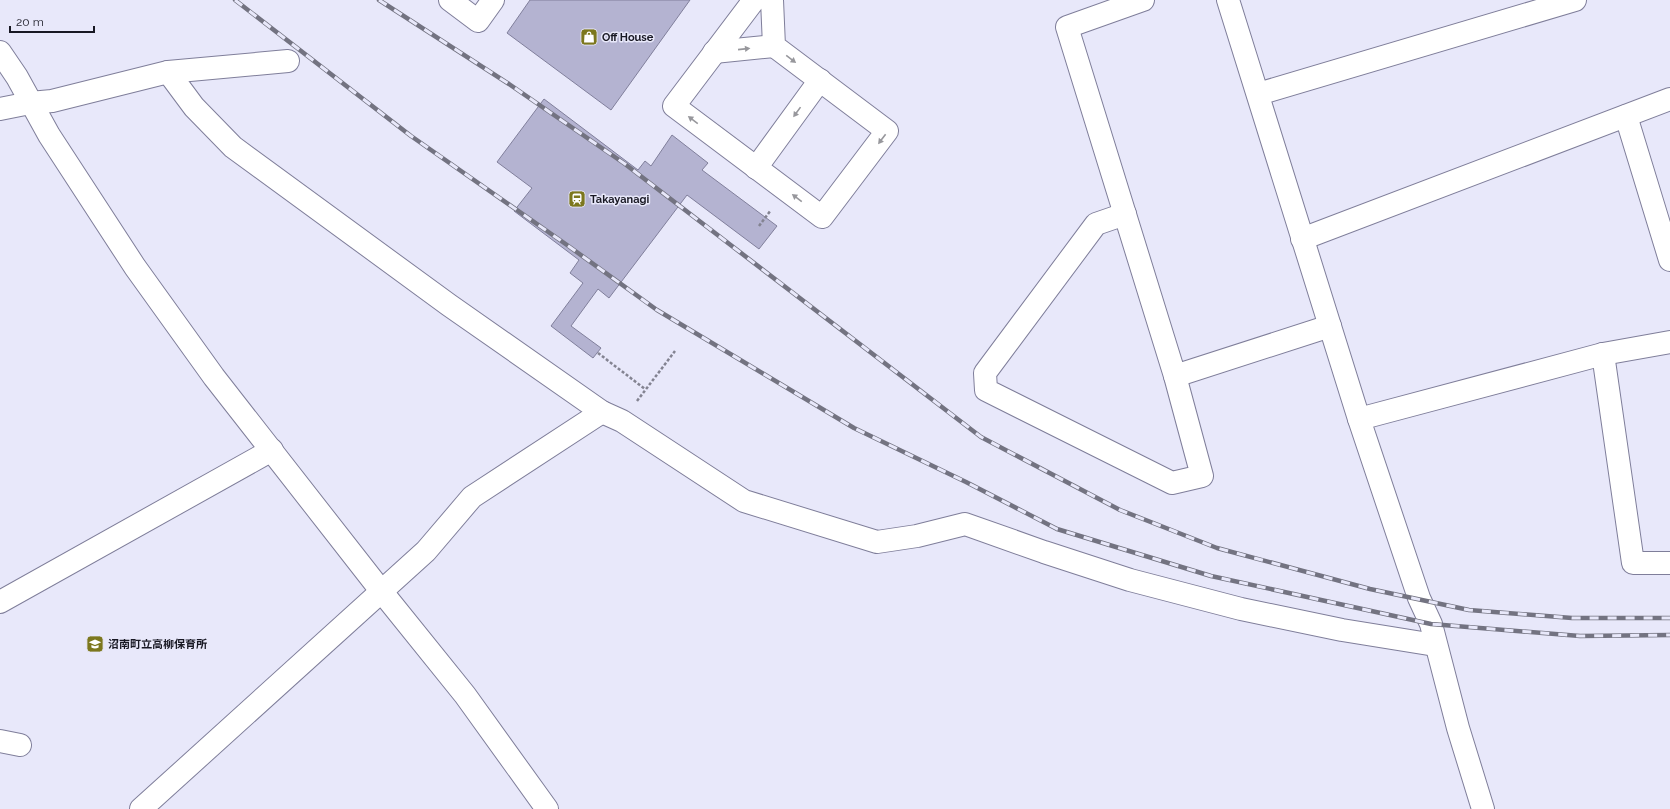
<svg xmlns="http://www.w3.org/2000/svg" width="1670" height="809" viewBox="0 0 1670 809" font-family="Raleway,'Noto Sans JP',sans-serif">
	<rect width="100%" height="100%" fill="#e8e8fa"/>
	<!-- building -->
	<g fill="#b4b3d1" stroke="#807f9b">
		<path d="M530,0H690L611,110L507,33Z"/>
		<path d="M544,99L638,170L645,161L651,166L672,135L708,163L702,170L777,226L759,249L687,195L609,298L598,289L571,326L601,348L593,358L551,326L583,283L570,273L579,260L514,211L532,188L497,162Z"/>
	</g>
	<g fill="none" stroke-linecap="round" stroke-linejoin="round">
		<!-- minor casing -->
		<g stroke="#7f7e9a" stroke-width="24">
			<g id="minor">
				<path d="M450,0L478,21L493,0"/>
				<path d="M754,0L674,106L822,217L887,131L774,46L772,0"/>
				<path d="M1143,0L1067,27L1175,376L1330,326"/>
				<path d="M1228,0L1359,419L1419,598L1431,624L1458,728L1483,809"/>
				<path d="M0,52L17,77L49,135L135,267L214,377L382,592L465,695L547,809"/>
				<path d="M714,52L774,46"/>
				<path d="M168,72L194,107L233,147L449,305L602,412L622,421L744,501L877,542L917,536L965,524L1044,552L1130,580L1241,609L1342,630L1435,645"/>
				<path d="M1258,94L1575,0"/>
				<path d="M0,109L30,103L52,101L168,72L288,61"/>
				<path d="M1626,116L1670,260"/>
				<path d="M756,168L820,80"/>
				<path d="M1125,214L1096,224L985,373L986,390L1172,483L1202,476L1175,376"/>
				<path d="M1302,239L1670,99"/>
				<path d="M1603,354L1633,563H1670"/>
				<path d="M1359,419L1603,354L1670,342"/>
				<path d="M0,602L272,450"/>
				<path d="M0,741L20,745"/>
				<path d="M141,809L426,551L472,497L602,412"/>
			</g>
		</g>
		<!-- path -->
		<g stroke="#838391" stroke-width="2.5" stroke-dasharray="3 2" stroke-linecap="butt">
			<path d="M759,226L771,210"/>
			<path d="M598,353L645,389"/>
			<path d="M637,401L675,351"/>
		</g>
		<!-- minor -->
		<use href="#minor" stroke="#fff" stroke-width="22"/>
		<!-- rail casing -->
		<g stroke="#737381" stroke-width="4.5">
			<g id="rail">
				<path d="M235,0L411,136L567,245L657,310L854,428L966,482L1057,529L1211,576L1431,624L1580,636L1670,635"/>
				<path d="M379,0L509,84L625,164L981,437L1120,510L1217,548L1370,589L1469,610L1572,618H1670"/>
			</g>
		</g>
		<!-- rail -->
		<use href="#rail" stroke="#e8e8fa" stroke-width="3" stroke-dasharray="9" stroke-linecap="butt"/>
	</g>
	<!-- one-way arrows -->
	<defs><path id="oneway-solid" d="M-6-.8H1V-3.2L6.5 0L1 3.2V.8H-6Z"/></defs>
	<g fill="#97979c">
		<use href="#oneway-solid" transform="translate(744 49) rotate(-6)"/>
		<use href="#oneway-solid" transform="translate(791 59) rotate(37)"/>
		<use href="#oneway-solid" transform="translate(797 112) rotate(126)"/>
		<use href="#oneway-solid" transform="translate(693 120) rotate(-143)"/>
		<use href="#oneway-solid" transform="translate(882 139) rotate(127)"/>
		<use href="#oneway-solid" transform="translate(797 198) rotate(-143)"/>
	</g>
	<!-- icons -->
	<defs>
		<g id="shop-square" transform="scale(0.9)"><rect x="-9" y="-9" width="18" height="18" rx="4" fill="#7c771d" stroke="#e8e8fa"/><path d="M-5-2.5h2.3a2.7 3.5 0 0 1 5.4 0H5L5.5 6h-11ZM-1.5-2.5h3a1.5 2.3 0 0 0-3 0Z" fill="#fff"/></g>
		<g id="station-square" transform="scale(0.9)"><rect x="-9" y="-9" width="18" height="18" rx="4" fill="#7c771d" stroke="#e8e8fa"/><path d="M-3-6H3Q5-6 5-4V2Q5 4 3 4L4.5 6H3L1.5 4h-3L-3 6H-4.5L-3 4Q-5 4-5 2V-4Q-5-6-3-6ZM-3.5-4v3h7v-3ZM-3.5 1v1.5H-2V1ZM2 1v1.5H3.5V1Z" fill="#fff"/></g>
		<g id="school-square" transform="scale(0.9)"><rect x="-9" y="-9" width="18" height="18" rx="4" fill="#7c771d" stroke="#e8e8fa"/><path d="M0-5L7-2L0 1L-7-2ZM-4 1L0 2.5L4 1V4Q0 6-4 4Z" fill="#fff"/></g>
	</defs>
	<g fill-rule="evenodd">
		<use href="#shop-square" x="589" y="37"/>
		<use href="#station-square" x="577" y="199"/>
		<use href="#school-square" x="95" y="644"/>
	</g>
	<g text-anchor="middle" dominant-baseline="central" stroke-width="3" stroke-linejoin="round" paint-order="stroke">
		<!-- poi labels -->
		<g font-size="11" font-weight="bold" fill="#181823" stroke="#e8e8fa" text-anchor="start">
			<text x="602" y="37">Off House</text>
			<text x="590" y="199">Takayanagi</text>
			<text x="108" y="644">沼南町立高柳保育所</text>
		</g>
	</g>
	<!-- scale -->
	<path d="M10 26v6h84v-6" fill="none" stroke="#181823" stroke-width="2"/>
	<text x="16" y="26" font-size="12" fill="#181823" stroke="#e8e8fa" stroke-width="3" paint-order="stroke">20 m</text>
</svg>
